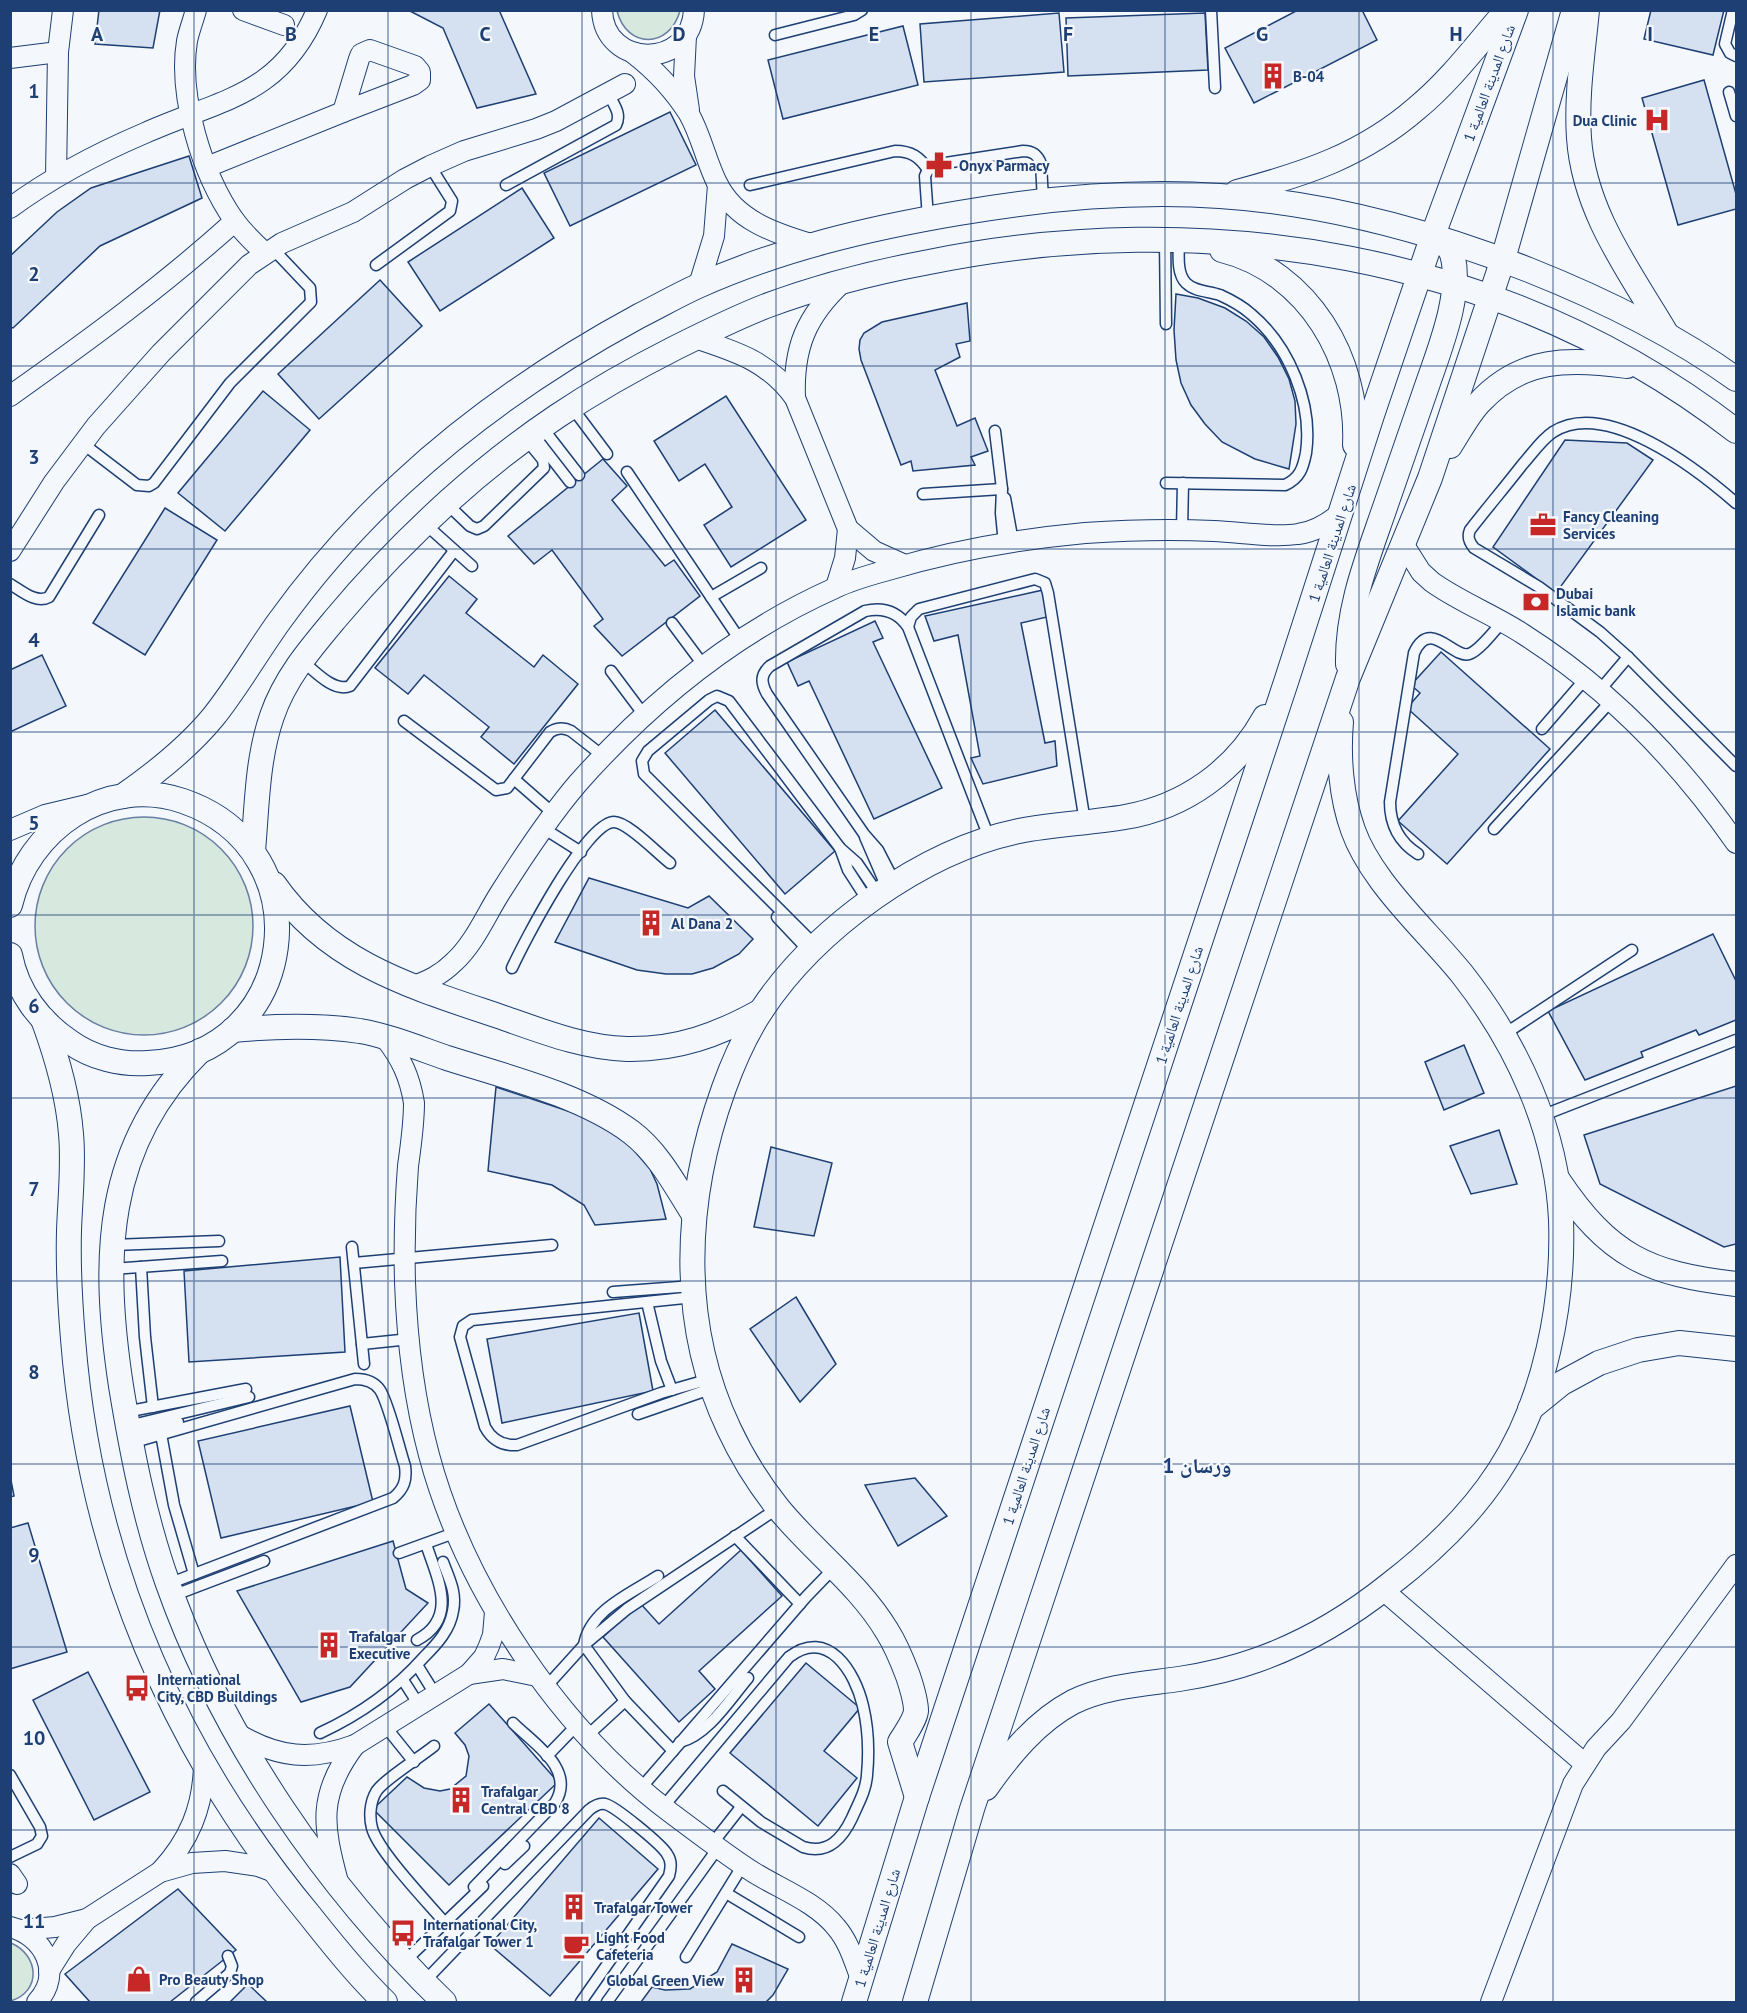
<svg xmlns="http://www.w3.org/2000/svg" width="1747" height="2013" viewBox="0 0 1747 2013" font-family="'PT Sans','Noto Naskh Arabic',sans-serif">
	<rect width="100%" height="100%" fill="#f4f7fb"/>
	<!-- green -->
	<g fill="#d7e8df" stroke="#687fa3" stroke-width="1.5">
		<path d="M617,11L680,10V11C669,49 627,49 617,11Z"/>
		<circle cx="144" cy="926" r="109"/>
		<path d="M11,1943C39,1955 42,1991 11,2001Z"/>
	</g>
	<!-- building -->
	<g fill="#d5e0f0" stroke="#1d3f73" stroke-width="1.5">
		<path d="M99,10H160L153,48L95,44Z"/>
		<path d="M408,10H499L536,94L477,108L443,28Z"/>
		<path d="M1298,10H1362L1377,40L1254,103L1225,48Z"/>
		<path d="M1651,10H1724L1713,55L1644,39Z"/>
		<path d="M1059,13L1064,72L924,82L920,24Z"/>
		<path d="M1205,13L1208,70L1068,76L1066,18Z"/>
		<path d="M903,26L918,85L783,119L768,60Z"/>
		<path d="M1704,80L1736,194V209L1678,225L1642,98Z"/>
		<path d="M670,112L696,165L570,226L544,173Z"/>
		<path d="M189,156L202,198L100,246L13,328L10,327V256L57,212L91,188Z"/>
		<path d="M522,188L554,238L440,311L408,262Z"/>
		<path d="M380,280L422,326L319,419L278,374Z"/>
		<path d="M1176,294L1198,298L1225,308L1246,321L1264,337L1278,357L1289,379L1295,401L1296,424L1289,469L1255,459L1222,442L1205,424L1191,405L1181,383L1176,360L1174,330Z"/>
		<path d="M967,303L970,341L956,344L960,357L935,370L957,426L975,418L988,451L971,457L975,465L913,471L911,461L901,465L861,360L859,349L860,340L864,333L882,322Z"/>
		<path d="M263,391L310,430L225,531L178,493Z"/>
		<path d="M726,396L806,520L731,567L704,525L732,507L705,464L679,481L654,441Z"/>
		<path d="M1565,440L1627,443L1653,460L1556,593L1493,547Z"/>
		<path d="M603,459L627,486L612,500L665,566L674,560L700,596L622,656L594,626L603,619L552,550L534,564L508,536Z"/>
		<path d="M165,508L217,540L145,655L93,623Z"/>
		<path d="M449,576L477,599L466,613L534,667L543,655L578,684L514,764L481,737L489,727L424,675L408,694L375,668Z"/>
		<path d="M1043,590L1047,617L1021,623L1045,743L1055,741L1057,766L983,784L971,758L980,756L958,635L934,641L925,616Z"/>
		<path d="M875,621L883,638L873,642L942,788L874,819L809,681L798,686L787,662Z"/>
		<path d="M1441,652L1550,749L1447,864L1398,821L1458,754L1407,708L1420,693L1411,685Z"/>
		<path d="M42,655L66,706L10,732V670Z"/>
		<path d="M715,710L835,851L785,894L665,753Z"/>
		<path d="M589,878L688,908L709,896L753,939L739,954L713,968L692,974H666L637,970L555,942Z"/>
		<path d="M1713,934L1736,981V1020L1699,1035L1696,1030L1641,1052L1643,1057L1585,1080L1548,1011Z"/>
		<path d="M1464,1045L1484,1093L1444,1110L1425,1062Z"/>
		<path d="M1736,1086V1244L1724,1247L1600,1184L1584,1135Z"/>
		<path d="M496,1087L583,1116L626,1141L650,1169L657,1184L666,1219L595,1225L584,1205L552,1185L488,1171Z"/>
		<path d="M1499,1130L1517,1184L1471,1194L1450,1146Z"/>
		<path d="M771,1147L832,1163L814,1236L754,1227Z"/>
		<path d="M340,1257L345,1352L189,1362L184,1271Z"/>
		<path d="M796,1297L836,1364L800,1402L750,1329Z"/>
		<path d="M639,1313L653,1391L502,1423L487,1339Z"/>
		<path d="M350,1406L373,1502L221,1538L198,1441Z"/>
		<path d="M10,1475L14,1496L10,1497Z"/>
		<path d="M915,1478L947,1516L898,1546L865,1485Z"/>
		<path d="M28,1523L67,1652L10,1669V1528Z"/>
		<path d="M393,1541L406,1589L428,1603L350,1687L301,1702L237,1591Z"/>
		<path d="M741,1550L782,1596L699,1671L715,1689L679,1722L603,1637L640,1603L659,1624Z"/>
		<path d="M806,1663L860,1708L824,1751L857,1778L818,1826L730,1753Z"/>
		<path d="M88,1672L150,1792L94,1820L33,1700Z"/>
		<path d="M489,1704L558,1782L449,1885L373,1809L407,1777L424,1788L440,1791L450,1789L466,1776L469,1756L465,1745L455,1733Z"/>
		<path d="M599,1818L658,1869L550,1996L490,1945Z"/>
		<path d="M178,1889L236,1950L170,2002H90L65,1974Z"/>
		<path d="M732,1944L788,1969L773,1995L766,2002H641L652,1987L665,1990L690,1989L717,1972Z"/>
		<path d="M248,1984L267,2002H230Z"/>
	</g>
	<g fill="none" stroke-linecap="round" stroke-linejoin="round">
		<!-- service casing -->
		<g stroke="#1d3f73" stroke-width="13">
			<g id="service">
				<path d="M1211,10L1215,88"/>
				<path d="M1733,10L1725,44L1730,53L1736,56"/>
				<path d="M775,35L854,15L862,10"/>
				<path d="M1729,92L1736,116"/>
				<path d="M506,185L616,125C622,113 613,104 608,93"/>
				<path d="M750,185L895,151C911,151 920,157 928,170"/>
				<path d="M928,218L925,176L928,170L939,164L1023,151C1033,151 1038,155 1041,164L1043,200"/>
				<path d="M1165,239L1166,324"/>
				<path d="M376,265L450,211L452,201L430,166"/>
				<path d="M571,406L607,454"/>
				<path d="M541,426L579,475"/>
				<path d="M995,431L1002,489L1001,513L1004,544"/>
				<path d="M532,433L570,482"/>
				<path d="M82,443L137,485L149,486L154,483L230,383L311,302L310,288L273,249"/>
				<path d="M627,472L740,640"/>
				<path d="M1166,483L1285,485C1300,478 1303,468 1306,453C1313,403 1289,346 1251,314C1242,306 1231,300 1220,295C1209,291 1195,292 1186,283C1176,273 1179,253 1179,239"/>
				<path d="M923,494L1002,489"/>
				<path d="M1005,498L1013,542"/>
				<path d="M446,503L470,526L477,529L484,526L544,468L543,460L525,438"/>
				<path d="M1736,503C1697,469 1606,398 1553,432C1541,440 1532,454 1522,465C1505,487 1487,508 1470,530C1467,537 1469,542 1474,548L1539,587L1600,632L1628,657L1736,766"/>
				<path d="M424,523L472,566"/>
				<path d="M1182,530L1183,483"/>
				<path d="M10,584C22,591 36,604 49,597L99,515"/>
				<path d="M711,597L761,568"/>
				<path d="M672,623L704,666"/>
				<path d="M908,627L911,617L919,609L1035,579L1045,583L1048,593L1085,822"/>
				<path d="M301,660C313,669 333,693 350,686L454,551"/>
				<path d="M611,671L644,715"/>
				<path d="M1600,690L1628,657"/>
				<path d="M404,721L496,790L507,788L550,732C557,728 563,727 571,731L603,756"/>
				<path d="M1542,729L1586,678"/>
				<path d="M514,779L554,814"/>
				<path d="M543,828L581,852"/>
				<path d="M1494,829L1612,700"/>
				<path d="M865,837L887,888"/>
				<path d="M840,848L848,870L868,901"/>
				<path d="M1418,854C1399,842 1390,825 1390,802L1414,653C1430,617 1453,659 1469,654C1479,651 1496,629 1503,621"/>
				<path d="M895,883L878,850L864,834L767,694C761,683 760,675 770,666L865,611C883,607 898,612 908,627L990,840"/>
				<path d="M777,917L810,952"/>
				<path d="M816,946L644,774L642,761L648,751L709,700L717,696L729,701L840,848L857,863L878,894"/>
				<path d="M512,968C524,942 586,822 614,822C628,822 658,854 670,863"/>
				<path d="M1503,1035L1632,950"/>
				<path d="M1541,1116L1736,1040"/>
				<path d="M113,1245L219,1241"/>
				<path d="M352,1247L364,1364"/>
				<path d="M354,1263L552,1245"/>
				<path d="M141,1267L145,1337L153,1407"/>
				<path d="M112,1269L222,1261"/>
				<path d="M613,1292L693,1286"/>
				<path d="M694,1297L472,1320L463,1326L460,1337L485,1427C492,1440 502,1446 517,1445L661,1393L710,1379"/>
				<path d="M647,1302L661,1361L672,1390"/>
				<path d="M362,1344L410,1339"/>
				<path d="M125,1412L246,1389"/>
				<path d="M638,1414L713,1388"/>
				<path d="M128,1426L249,1397"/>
				<path d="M161,1434L174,1505L194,1574"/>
				<path d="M130,1435L178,1422"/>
				<path d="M131,1443L355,1379C365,1379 374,1381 380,1390C389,1404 399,1448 405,1466C407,1480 404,1489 393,1498L168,1584"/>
				<path d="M735,1536L800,1604"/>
				<path d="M399,1553L457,1532"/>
				<path d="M658,1576C630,1594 590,1610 584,1645L625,1701L673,1751"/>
				<path d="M172,1596L264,1561"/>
				<path d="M417,1640C459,1618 437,1578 426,1544"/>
				<path d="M417,1665L435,1694"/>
				<path d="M403,1680L419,1705"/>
				<path d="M546,1687L584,1645L627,1609L778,1508"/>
				<path d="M385,1726L414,1762"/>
				<path d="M320,1733C361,1714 394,1691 424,1657C437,1644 450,1630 453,1611C457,1593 449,1578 443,1562"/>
				<path d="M587,1736L625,1701"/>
				<path d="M680,1742C708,1735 730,1699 748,1678"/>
				<path d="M434,1746C422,1756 382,1781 376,1792C370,1802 369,1817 372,1828C378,1851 428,1903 445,1923"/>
				<path d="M547,1756L577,1725"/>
				<path d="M10,1775L40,1827L42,1836L37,1844L10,1857"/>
				<path d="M641,1788L806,1597L834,1568"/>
				<path d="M663,1807L789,1657C828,1627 855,1672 863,1706C868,1727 869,1754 867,1775C866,1791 858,1804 852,1818C842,1839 828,1855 803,1847L761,1822L723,1791"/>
				<path d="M712,1844L741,1807"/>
				<path d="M505,1864L524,1846"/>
				<path d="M474,1887L555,1803C576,1769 534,1744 513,1723"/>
				<path d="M726,1893L799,1937"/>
				<path d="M686,1957L743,1865"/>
				<path d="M404,1962L483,1886"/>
				<path d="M423,1983L589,1810C594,1806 599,1803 605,1804C615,1806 662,1845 667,1854C672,1861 671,1868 669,1876L581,2002"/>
				<path d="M196,2002L230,1973L232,1966L228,1956"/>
				<path d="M607,2002L718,1848"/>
			</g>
		</g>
		<!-- minor casing -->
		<g stroke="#1d3f73" stroke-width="22">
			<g id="minor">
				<path d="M196,10C193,21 189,31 187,41C178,96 202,174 234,220C243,232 254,243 265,253"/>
				<path d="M243,10L284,25"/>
				<path d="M602,10C604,69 691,70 694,10"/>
				<path d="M686,36L684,76L689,110"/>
				<path d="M370,50L415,66L420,72V80L413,85L343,112L359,59L361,54Z"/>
				<path d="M633,53C655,70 674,90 689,114C701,135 706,161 717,183C735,220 774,233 811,244"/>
				<path d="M10,58L58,52"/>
				<path d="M207,167L343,112"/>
				<path d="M56,177L58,52L63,10"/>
				<path d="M10,208C52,177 98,153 145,133C221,99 281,96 317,10"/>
				<path d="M699,285L714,236L718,185"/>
				<path d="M695,338C737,352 768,361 795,398L848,529L874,551L905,565"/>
				<path d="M10,396C89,340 163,286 235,221"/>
				<path d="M795,398C793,348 806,316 843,282"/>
				<path d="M1404,545L1421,572L1432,582C1460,602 1494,615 1523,634C1608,688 1678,760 1736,843"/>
				<path d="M10,551L54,482L96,426L161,353L249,265L282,243L353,212L405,179L430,166L464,151L536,129L556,121L625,84"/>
				<path d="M836,587L845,558L848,529"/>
				<path d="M10,830L45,815L87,805"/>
				<path d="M411,987C428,981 441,975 454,962C474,944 486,915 500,893C524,855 549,817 578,783C649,703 736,632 835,588C851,580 870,575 888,570C952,551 1019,539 1085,533C1128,530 1171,529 1214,531C1240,532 1273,538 1298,534C1315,532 1329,523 1342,512"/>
				<path d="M385,1038C401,1058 410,1077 414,1103C414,1124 411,1145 408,1166C405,1205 404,1244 405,1282C407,1340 414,1399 429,1455C465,1589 560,1730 671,1813C698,1833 725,1854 753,1872C780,1889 816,1902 836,1927C849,1942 854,1961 861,1979"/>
				<path d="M1383,1590L1585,1764"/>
				<path d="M469,1674L503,1669L537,1676"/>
				<path d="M238,1734C278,1758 311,1761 355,1745L469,1674L484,1657L489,1646L493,1635L495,1612"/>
				<path d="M160,1872C189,1841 203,1808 204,1765"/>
				<path d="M10,1874L17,1884"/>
				<path d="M338,1882C323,1826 317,1795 355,1745"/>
				<path d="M10,1927C45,1936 63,1974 37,2002"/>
				<path d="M21,1930L55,1927L87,1919"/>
				<path d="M49,1971L66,1944L87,1919L160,1872L192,1863L225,1861L258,1866L274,1872"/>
				<path d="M1491,2002L1573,1784L1596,1748L1621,1721L1736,1565"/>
			</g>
		</g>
		<!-- tertiary casing -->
		<g stroke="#1d3f73" stroke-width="26">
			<g id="tertiary">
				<path d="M1587,10C1583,52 1576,96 1579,138C1584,212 1630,272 1666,333"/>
				<path d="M1237,192C1305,174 1363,155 1417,108C1451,80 1478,43 1507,10"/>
				<path d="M1222,250C1309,272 1359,360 1355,445"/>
				<path d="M1450,446C1459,432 1468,415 1479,403C1521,357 1570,358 1627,366"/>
				<path d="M1348,664C1347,610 1366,562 1383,513C1398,470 1413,426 1428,383C1440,348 1463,291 1452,254C1449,245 1441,241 1433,235"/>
				<path d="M123,796C156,773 188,748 214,716C237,687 256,654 278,623C314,573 356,525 402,483C473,417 554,362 639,316C659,306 678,295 698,286C780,249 870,228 959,213C1046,198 1133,190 1220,196C1327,203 1430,231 1529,270C1602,299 1672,333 1736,379"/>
				<path d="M253,851C257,806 257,759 272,716C285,678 310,649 336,618C371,576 409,537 450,500C521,436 590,391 675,348C705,333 735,318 766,306C817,287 871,273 924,263C1205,205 1506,253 1736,431"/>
				<path d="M274,884C330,965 416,988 504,1018C544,1032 585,1048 627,1049C677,1050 718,1035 761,1011"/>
				<path d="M10,905C28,829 105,775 183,801C326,850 299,1056 148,1063C121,1065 92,1058 70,1042C40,1022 17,992 10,955"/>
				<path d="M43,1019C57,1057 68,1094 71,1134C74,1166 70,1199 69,1231C68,1267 70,1303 73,1339C90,1556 172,1750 311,1917C334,1946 358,1976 385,2002"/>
				<path d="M233,1030C275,1026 318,1025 360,1031C389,1036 418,1048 447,1058C507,1077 581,1095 631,1132C659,1153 676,1187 694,1215"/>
				<path d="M200,1051C103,1146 102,1260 121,1386C132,1453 145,1520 168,1584C223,1739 326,1888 444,2002"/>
				<path d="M1558,1180C1609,1256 1648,1274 1736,1284"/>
				<path d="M1530,1409L1562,1383L1599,1363L1638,1350L1679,1343L1736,1349"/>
				<path d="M986,1788C1009,1755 1037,1721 1073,1702C1106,1686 1144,1684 1179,1679C1205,1675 1232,1669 1257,1660C1305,1643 1349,1617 1389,1585C1432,1552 1470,1516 1499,1471C1545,1401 1564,1302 1561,1220C1557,1130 1517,1044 1462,974C1436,942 1405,913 1381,880C1370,865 1359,847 1353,830C1341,797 1338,756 1341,722"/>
				<path d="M917,1797L900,1742C905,1734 915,1720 916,1711C916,1701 911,1685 908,1676C902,1660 896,1645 887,1631C859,1584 812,1550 778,1508C759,1484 742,1457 729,1429C678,1322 684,1198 724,1088C733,1063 746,1034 761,1011C815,929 922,851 1019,831C1054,824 1090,823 1125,817C1185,807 1236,770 1265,717"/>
				<path d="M854,2002L917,1797L1287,679L1372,415L1433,235L1516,10"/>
				<path d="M915,2002L972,1809L1348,678L1430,478L1503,259L1574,10"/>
			</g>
		</g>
		<!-- service -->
		<use href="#service" stroke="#f4f7fb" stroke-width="10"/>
		<!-- minor -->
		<use href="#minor" stroke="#f4f7fb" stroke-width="20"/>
		<!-- tertiary -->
		<use href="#tertiary" stroke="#f4f7fb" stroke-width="24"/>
	</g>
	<!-- grid -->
	<path fill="none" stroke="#1d3f73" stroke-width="1.5" stroke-opacity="0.55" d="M194,10V2002M388,10V2002M582,10V2002M776,10V2002M971,10V2002M1165,10V2002M1359,10V2002M1553,10V2002M10,183H1736M10,366H1736M10,549H1736M10,732H1736M10,915H1736M10,1098H1736M10,1281H1736M10,1464H1736M10,1647H1736M10,1830H1736"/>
	<!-- icons -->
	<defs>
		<g id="building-bare" transform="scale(2.07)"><path d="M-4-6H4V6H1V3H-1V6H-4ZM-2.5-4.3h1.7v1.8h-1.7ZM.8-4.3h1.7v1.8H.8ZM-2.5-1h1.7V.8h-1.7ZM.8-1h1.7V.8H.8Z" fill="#c62828" stroke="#f4f7fb" stroke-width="2.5" paint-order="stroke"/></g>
		<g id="hospital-bare" transform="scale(2.07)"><path d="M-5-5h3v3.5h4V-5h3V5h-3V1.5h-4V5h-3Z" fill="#c62828" stroke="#f4f7fb" stroke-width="2.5" paint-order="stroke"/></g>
		<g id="pharmacy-bare" transform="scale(2.07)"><path d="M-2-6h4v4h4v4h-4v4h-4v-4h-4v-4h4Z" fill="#c62828" stroke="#f4f7fb" stroke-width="2.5" paint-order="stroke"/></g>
		<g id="office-bare" transform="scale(2.07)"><path d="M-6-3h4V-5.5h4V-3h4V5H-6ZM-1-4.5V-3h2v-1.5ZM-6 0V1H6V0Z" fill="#c62828" stroke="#f4f7fb" stroke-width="2.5" paint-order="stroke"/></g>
		<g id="bank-bare" transform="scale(2.07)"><path d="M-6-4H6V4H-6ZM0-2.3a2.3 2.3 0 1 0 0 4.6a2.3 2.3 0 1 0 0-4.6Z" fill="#c62828" stroke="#f4f7fb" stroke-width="2.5" paint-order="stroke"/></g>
		<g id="bus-bare" transform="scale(2.07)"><path d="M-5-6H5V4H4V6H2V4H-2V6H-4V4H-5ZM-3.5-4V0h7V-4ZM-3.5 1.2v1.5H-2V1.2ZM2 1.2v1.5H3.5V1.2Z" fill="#c62828" stroke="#f4f7fb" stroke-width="2.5" paint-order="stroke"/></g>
		<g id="cafe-bare" transform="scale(2.07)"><path d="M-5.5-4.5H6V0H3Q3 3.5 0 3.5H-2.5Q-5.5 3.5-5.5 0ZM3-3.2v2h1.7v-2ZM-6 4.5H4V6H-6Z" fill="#c62828" stroke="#f4f7fb" stroke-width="2.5" paint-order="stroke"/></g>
		<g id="shop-bare" transform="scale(2.07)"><path d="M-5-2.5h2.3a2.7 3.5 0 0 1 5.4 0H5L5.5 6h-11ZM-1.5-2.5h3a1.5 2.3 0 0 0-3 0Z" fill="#c62828" stroke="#f4f7fb" stroke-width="2.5" paint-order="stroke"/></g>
	</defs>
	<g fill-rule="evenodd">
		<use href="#building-bare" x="1273" y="76"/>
		<use href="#hospital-bare" x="1657" y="120"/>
		<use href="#pharmacy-bare" x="939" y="165"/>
		<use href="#office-bare" x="1543" y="525"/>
		<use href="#bank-bare" x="1536" y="602"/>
		<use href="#building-bare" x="651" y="923"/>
		<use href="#building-bare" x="329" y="1645"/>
		<use href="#bus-bare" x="137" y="1688"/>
		<use href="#building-bare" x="461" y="1800"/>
		<use href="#building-bare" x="574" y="1907"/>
		<use href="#bus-bare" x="403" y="1933"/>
		<use href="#cafe-bare" x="576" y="1946"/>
		<use href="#shop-bare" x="139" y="1979"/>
		<use href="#building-bare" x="744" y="1980"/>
	</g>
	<g text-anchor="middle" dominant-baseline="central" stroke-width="4.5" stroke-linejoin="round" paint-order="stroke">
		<!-- poi labels -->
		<g font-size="15" font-weight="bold" fill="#1d3f73" stroke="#f4f7fb" text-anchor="start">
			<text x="1293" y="76">B-04</text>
			<text x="1637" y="120" text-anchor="end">Dua Clinic</text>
			<text x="959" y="165">Onyx Parmacy</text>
			<text x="1563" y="516">Fancy Cleaning<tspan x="1563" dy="17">Services</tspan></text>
			<text x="1556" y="593">Dubai<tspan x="1556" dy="17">Islamic bank</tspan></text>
			<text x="671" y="923">Al Dana 2</text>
			<text x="349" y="1636">Trafalgar<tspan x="349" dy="17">Executive</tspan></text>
			<text x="157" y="1679">International<tspan x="157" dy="17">City, CBD Buildings</tspan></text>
			<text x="481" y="1791">Trafalgar<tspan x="481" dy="17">Central CBD 8</tspan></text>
			<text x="594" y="1907">Trafalgar Tower</text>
			<text x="423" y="1924">International City,<tspan x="423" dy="17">Trafalgar Tower 1</tspan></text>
			<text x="596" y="1937">Light Food<tspan x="596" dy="17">Cafeteria</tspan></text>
			<text x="159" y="1979">Pro Beauty Shop</text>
			<text x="724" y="1980" text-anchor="end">Global Green View</text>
		</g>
		<!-- street labels -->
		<g font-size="15" fill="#1d3f73" stroke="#f4f7fb">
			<text transform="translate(1489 83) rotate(-70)">شارع المدينة العالمية 1</text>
			<text transform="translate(1332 543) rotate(-72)">شارع المدينة العالمية 1</text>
			<text transform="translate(1179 1005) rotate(-72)">شارع المدينة العالمية 1</text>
			<text transform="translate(1026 1466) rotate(-72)">شارع المدينة العالمية 1</text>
			<text transform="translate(877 1928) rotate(-73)">شارع المدينة العالمية 1</text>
		</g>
		<!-- district labels -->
		<g font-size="21" font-weight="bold" fill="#1d3f73" stroke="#f4f7fb">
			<text x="1197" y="1465">ورسان 1</text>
		</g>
	</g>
	<g font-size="20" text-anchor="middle" font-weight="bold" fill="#1d3f73" stroke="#f4f7fb" stroke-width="4.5" stroke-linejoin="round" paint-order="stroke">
		<text x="97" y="41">A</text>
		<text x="291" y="41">B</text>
		<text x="485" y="41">C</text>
		<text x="679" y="41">D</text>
		<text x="874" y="41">E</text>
		<text x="1068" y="41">F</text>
		<text x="1262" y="41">G</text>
		<text x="1456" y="41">H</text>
		<text x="1650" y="41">I</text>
		<text x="34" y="98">1</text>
		<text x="34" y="281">2</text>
		<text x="34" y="464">3</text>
		<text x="34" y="647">4</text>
		<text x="34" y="830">5</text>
		<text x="34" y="1013">6</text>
		<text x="34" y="1196">7</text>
		<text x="34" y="1379">8</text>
		<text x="34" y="1562">9</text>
		<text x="34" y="1745">10</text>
		<text x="34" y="1928">11</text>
	</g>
	<!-- border -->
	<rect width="1747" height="2013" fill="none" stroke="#1d3f73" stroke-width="24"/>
</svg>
